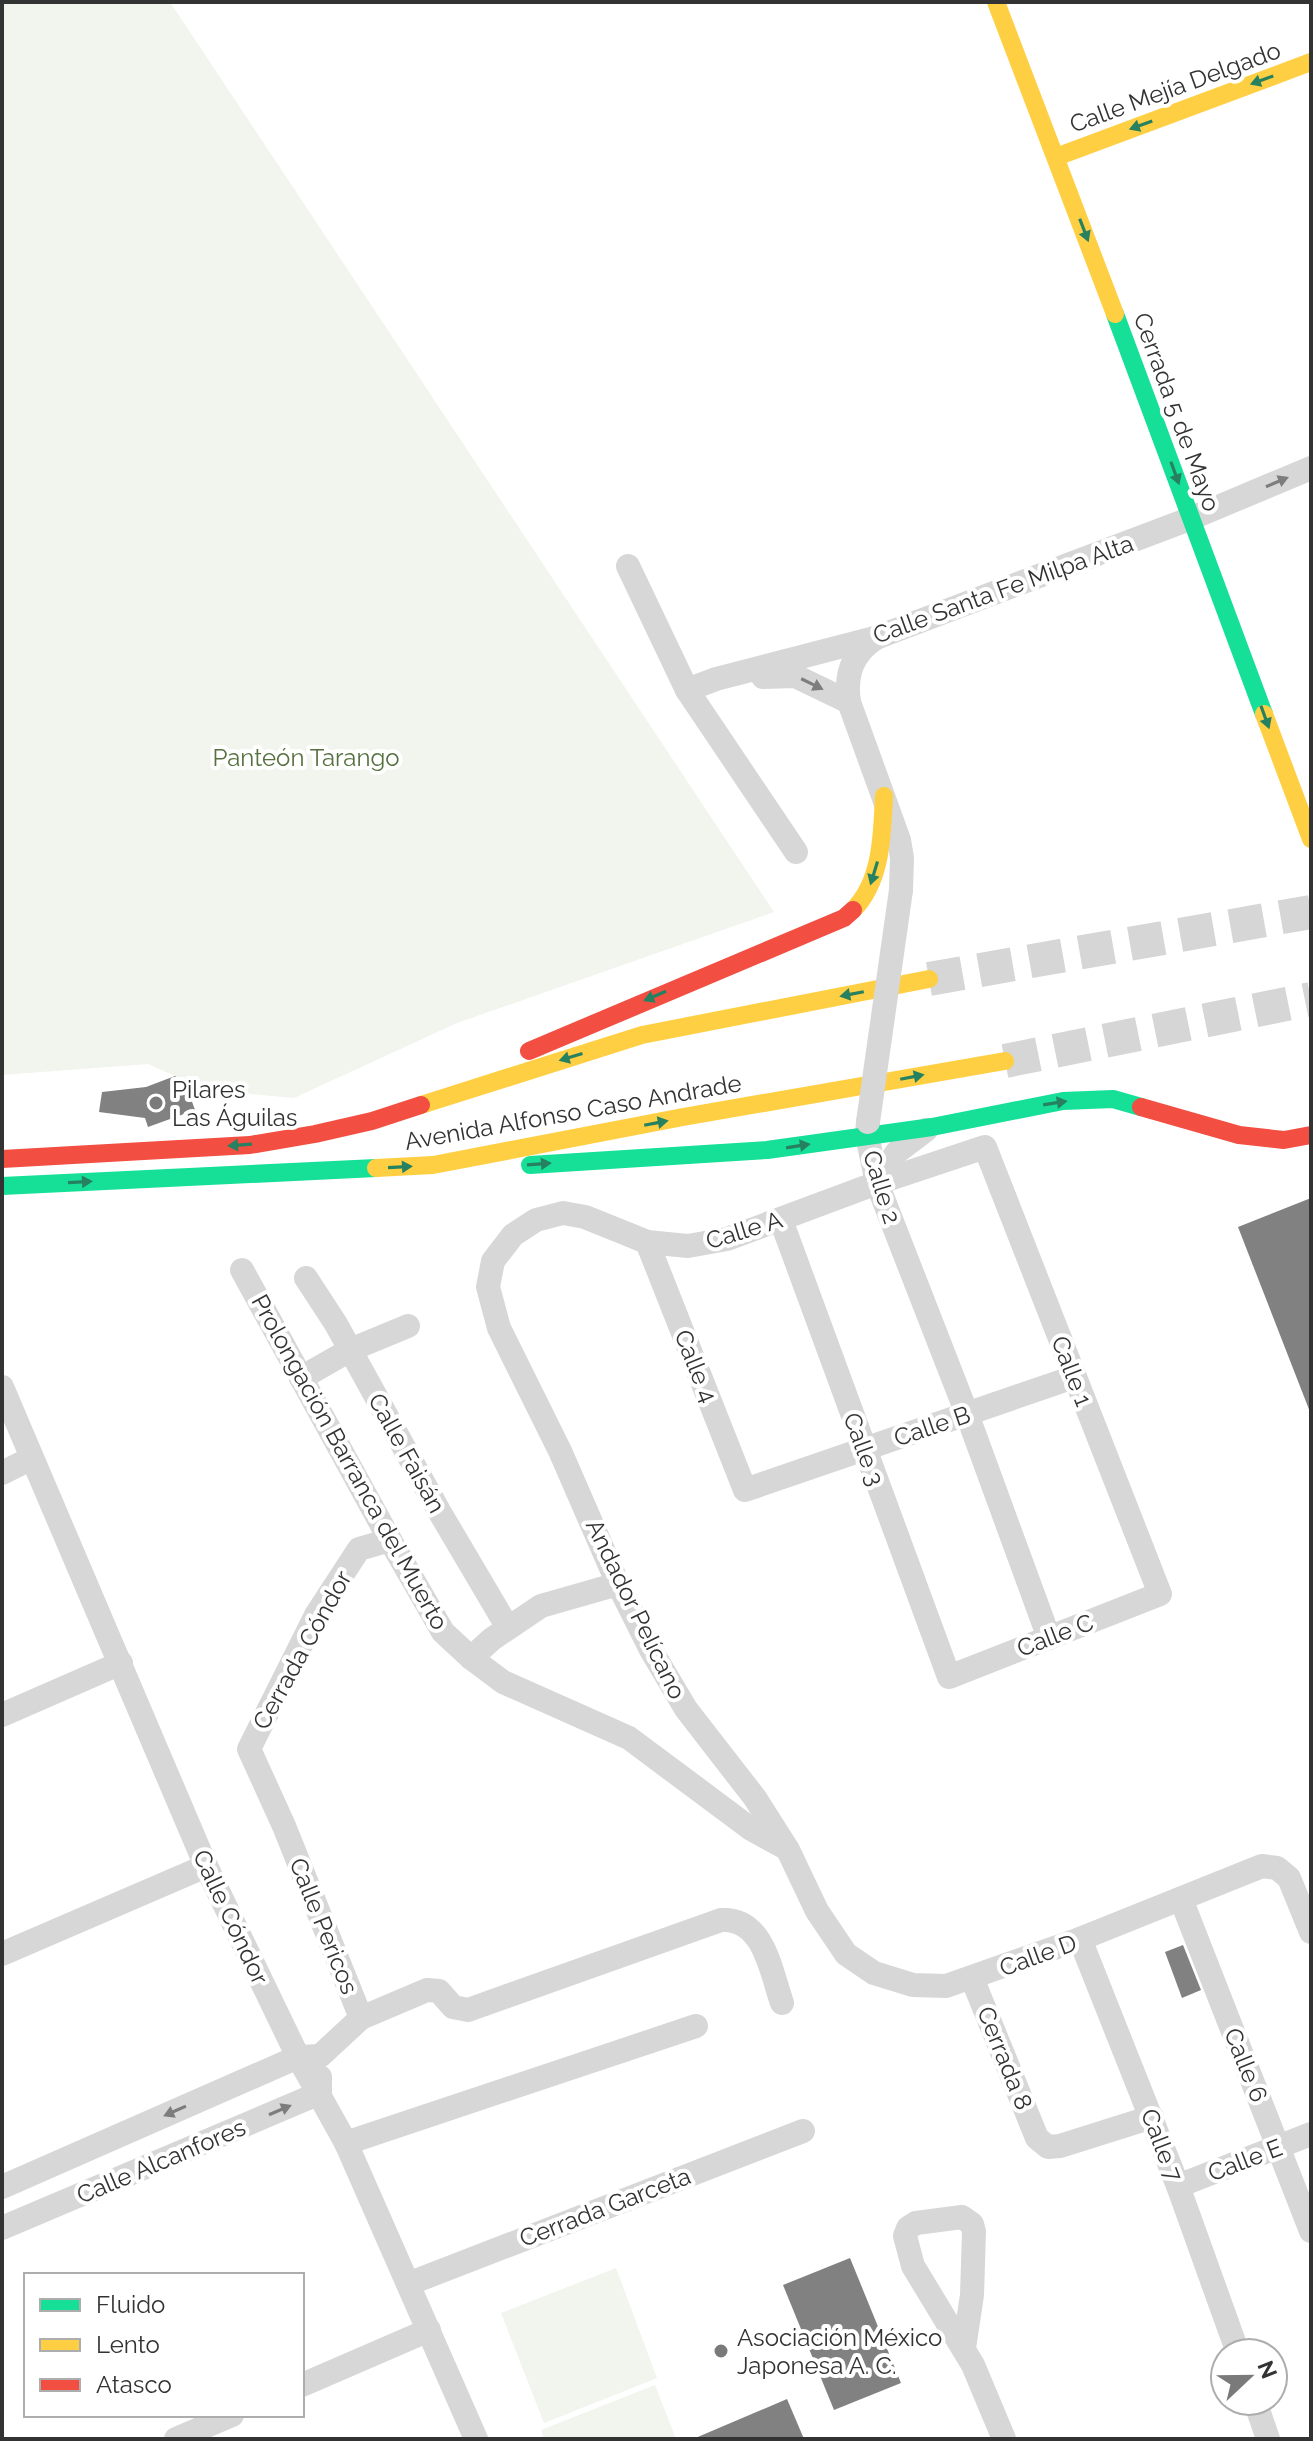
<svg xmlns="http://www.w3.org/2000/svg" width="1313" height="2441" viewBox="0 0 1313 2441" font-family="Raleway,sans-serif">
	<rect width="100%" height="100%" fill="#fff"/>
	<!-- green -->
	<g fill="#f1f5ed">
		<path d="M2,2H170L774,912L457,1023L294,1098L207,1090L148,1064L2,1075Z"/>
		<path d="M616,2268L657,2378L544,2423L501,2313Z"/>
		<path d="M655,2385L676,2439H544L541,2430Z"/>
	</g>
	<!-- building -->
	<g fill="#818181">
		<path d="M175,1076L186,1085L195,1110L148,1127L145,1118L99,1112L102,1092L146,1087Z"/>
		<path d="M1311,1198V1412H1310L1238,1227Z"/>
		<path d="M1183,1945L1201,1990L1182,1998L1165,1952Z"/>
		<path d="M850,2258L901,2383L834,2410L783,2285Z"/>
		<path d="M787,2399L804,2439H693Z"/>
	</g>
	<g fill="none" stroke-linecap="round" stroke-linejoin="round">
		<!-- secondary-tunnel -->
		<g stroke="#d6d6d6" stroke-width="34" stroke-dasharray="34 17" stroke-linecap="butt">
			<path d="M929,979L1311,912"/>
			<path d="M1005,1061L1311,999"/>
		</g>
		<!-- street -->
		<g stroke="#d7d7d7" stroke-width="24">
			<path d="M628,566L687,690L796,852"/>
			<path d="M876,638C852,653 845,675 849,702L899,840L902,858L901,890"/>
			<path d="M763,677L795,676L849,702"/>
			<path d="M687,690L716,679L878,637L1192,518L1311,468"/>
			<path d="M868,1122L867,1135L877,1183L967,1414L1049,1638"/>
			<path d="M877,1183L897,1152L926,1130"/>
			<path d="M781,1220L949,1677L1160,1594L985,1147L877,1183L727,1239L688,1246L647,1242L585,1217L563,1213L536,1220L513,1235L493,1261L488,1287L499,1328L560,1451L618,1584L651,1650L686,1709L755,1798L788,1850L817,1911L846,1954L874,1973L913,1985L946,1986L1080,1939L1262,1866L1277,1868L1289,1878L1311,1932"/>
			<path d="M647,1242L745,1490L1074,1377"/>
			<path d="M242,1270L390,1540L443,1632L471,1658L503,1682L629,1738L751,1829L786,1848"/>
			<path d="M306,1278L336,1324L439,1511L508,1628"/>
			<path d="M301,1378L350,1350L408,1326"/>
			<path d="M2,1387L206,1866L298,2057L346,2143L476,2439"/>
			<path d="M2,1473L32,1458"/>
			<path d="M471,1658L492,1639L541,1606L618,1584"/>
			<path d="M2,1715L121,1663"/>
			<path d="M1181,1899L1311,2231"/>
			<path d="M1080,1939L1178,2186L1238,2353"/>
			<path d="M2,1954L206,1866"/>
			<path d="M972,1978L1037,2138L1048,2147L1060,2146L1152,2117"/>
			<path d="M361,2018L427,1990L439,1991L453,2007L468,2010L721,1920C764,1917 771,1972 782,2003"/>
			<path d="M346,2143L696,2026"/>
			<path d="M1178,2186L1311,2134"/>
			<path d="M2,2187L298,2057L320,2056L361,2018L284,1826L249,1749L316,1615L359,1549L390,1540"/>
			<path d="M2,2228L320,2093V2077"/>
			<path d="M408,2284L803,2131"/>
			<path d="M964,2348L972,2295L974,2232L972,2224L962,2217L916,2223L908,2228L905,2236L913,2266L973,2365L1004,2439"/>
			<path d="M302,2385L429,2330"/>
			<path d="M1255,2401L1268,2439"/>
			<path d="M176,2439L232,2415"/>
		</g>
		<!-- fast -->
		<g stroke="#16e098" stroke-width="18">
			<path d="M1115,314L1264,714"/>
			<path d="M530,1165L767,1150L932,1127L1063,1101L1113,1099L1141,1107"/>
			<path d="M2,1186L376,1168"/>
		</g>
		<!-- slow -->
		<g stroke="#ffcf43" stroke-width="18">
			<path d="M996,2L1115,314"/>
			<path d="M1056,157L1311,62"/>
			<path d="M1264,714L1311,839"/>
			<path d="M853,910C882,881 882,835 884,796"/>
			<path d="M421,1105L642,1035L929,979"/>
			<path d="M376,1168L433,1165L683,1117L1005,1061"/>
		</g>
		<!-- jam -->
		<g stroke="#f24e42" stroke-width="18">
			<path d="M529,1051L844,918L853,910"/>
			<path d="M1141,1107L1239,1135L1284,1140L1311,1135"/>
			<path d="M2,1159L250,1145L315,1134L372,1121L421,1105"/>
		</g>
		<!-- street-bridge -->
		<path stroke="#d7d7d7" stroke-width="24" d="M868,1122L901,890"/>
	</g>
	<!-- one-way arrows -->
	<defs><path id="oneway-solid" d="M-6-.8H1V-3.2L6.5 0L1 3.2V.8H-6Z" transform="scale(2)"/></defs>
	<g fill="#268160">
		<use href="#oneway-solid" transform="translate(1262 80) rotate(160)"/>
		<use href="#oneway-solid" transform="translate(1141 125) rotate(160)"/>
		<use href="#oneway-solid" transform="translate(1084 230) rotate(69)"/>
		<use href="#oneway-solid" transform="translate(1175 473) rotate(70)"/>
		<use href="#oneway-solid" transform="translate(1265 717) rotate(70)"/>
		<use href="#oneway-solid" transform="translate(874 873) rotate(107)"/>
		<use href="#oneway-solid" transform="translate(852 994) rotate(169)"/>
		<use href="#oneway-solid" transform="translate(655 996) rotate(157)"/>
		<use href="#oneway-solid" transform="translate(571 1057) rotate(163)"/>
		<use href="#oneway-solid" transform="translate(912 1077) rotate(-11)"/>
		<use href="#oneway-solid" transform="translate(1055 1103) rotate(-9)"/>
		<use href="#oneway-solid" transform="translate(656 1123) rotate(-11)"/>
		<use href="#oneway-solid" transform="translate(240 1145) rotate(176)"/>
		<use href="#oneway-solid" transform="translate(798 1146) rotate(-9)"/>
		<use href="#oneway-solid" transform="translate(539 1164) rotate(-4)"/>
		<use href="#oneway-solid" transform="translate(400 1167) rotate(-3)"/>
		<use href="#oneway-solid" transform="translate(80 1182) rotate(-3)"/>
	</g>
	<g fill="#7d7d7d">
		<use href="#oneway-solid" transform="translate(1277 482) rotate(-23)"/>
		<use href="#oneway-solid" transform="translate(812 684) rotate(26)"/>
		<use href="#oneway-solid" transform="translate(280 2110) rotate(-23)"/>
		<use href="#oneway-solid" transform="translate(175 2111) rotate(156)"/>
	</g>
	<!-- markers -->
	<g fill="#7a7a7a" stroke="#fff" stroke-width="3">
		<circle cx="156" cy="1103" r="8"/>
		<circle cx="721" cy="2351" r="8"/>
	</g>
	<g text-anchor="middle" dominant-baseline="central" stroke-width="8" stroke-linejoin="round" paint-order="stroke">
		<!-- street labels -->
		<g font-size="24" fill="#333" stroke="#fff">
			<text transform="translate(1175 87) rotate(-20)">Calle Mejía Delgado</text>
			<text transform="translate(1177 412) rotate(70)">Cerrada 5 de Mayo</text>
			<text transform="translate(1003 589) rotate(-20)">Calle Santa Fe Milpa Alta</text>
			<text transform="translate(573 1112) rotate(-10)">Avenida Alfonso Caso Andrade</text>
			<text transform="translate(882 1187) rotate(73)">Calle 2</text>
			<text transform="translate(744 1230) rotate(-17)">Calle A</text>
			<text transform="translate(696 1366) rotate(68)">Calle 4</text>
			<text transform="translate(1072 1371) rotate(69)">Calle 1</text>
			<text transform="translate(932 1426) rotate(-19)">Calle B</text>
			<text transform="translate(864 1449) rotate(70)">Calle 3</text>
			<text transform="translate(407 1453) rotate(61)">Calle Faisán</text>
			<text transform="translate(350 1462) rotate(61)">Prolongación Barranca del Muerto</text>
			<text transform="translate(636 1609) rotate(64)">Andador Pelícano</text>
			<text transform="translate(1055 1635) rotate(-21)">Calle C</text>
			<text transform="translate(302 1650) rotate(-61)">Cerrada Cóndor</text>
			<text transform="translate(231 1917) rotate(65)">Calle Cóndor</text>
			<text transform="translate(324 1926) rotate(68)">Calle Pericos</text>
			<text transform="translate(1038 1955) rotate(-20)">Calle D</text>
			<text transform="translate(1005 2058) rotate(68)">Cerrada 8</text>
			<text transform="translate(1246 2065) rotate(68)">Calle 6</text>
			<text transform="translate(1162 2145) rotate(69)">Calle 7</text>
			<text transform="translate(1245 2160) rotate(-21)">Calle E</text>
			<text transform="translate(161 2161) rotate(-23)">Calle Alcanfores</text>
			<text transform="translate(605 2207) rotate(-21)">Cerrada Garceta</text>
		</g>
		<!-- park labels -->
		<g font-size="24" fill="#56703f" stroke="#fff">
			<text x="306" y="757">Panteón Tarango</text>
		</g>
		<!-- poi labels -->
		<g font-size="24" fill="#333" stroke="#fff" text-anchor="start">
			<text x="172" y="1089">Pilares<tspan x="172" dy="28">Las Águilas</tspan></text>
			<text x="737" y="2337">Asociación México<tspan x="737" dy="28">Japonesa A. C.</tspan></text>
		</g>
	</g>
	<!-- border -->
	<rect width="1313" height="2441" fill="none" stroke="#333333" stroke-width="8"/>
	<!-- legend -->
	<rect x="24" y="2273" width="280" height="144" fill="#ffffff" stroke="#adadad" stroke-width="2"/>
	<rect x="40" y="2299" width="40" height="12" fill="#16e098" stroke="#adadad" stroke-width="2"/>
	<text x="96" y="2313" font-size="24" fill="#333333">Fluido</text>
	<rect x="40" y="2339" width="40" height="12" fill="#ffcf43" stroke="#adadad" stroke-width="2"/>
	<text x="96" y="2353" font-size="24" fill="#333333">Lento</text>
	<rect x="40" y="2379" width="40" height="12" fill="#f24e42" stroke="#adadad" stroke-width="2"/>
	<text x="96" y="2393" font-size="24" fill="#333333">Atasco</text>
	<!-- north arrow -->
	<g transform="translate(1249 2377) rotate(68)"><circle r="38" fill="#ffffff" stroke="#adadad" stroke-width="2"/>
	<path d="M0-6L14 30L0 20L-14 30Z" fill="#7a7a7a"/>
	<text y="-12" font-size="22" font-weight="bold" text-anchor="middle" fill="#333333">N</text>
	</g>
</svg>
